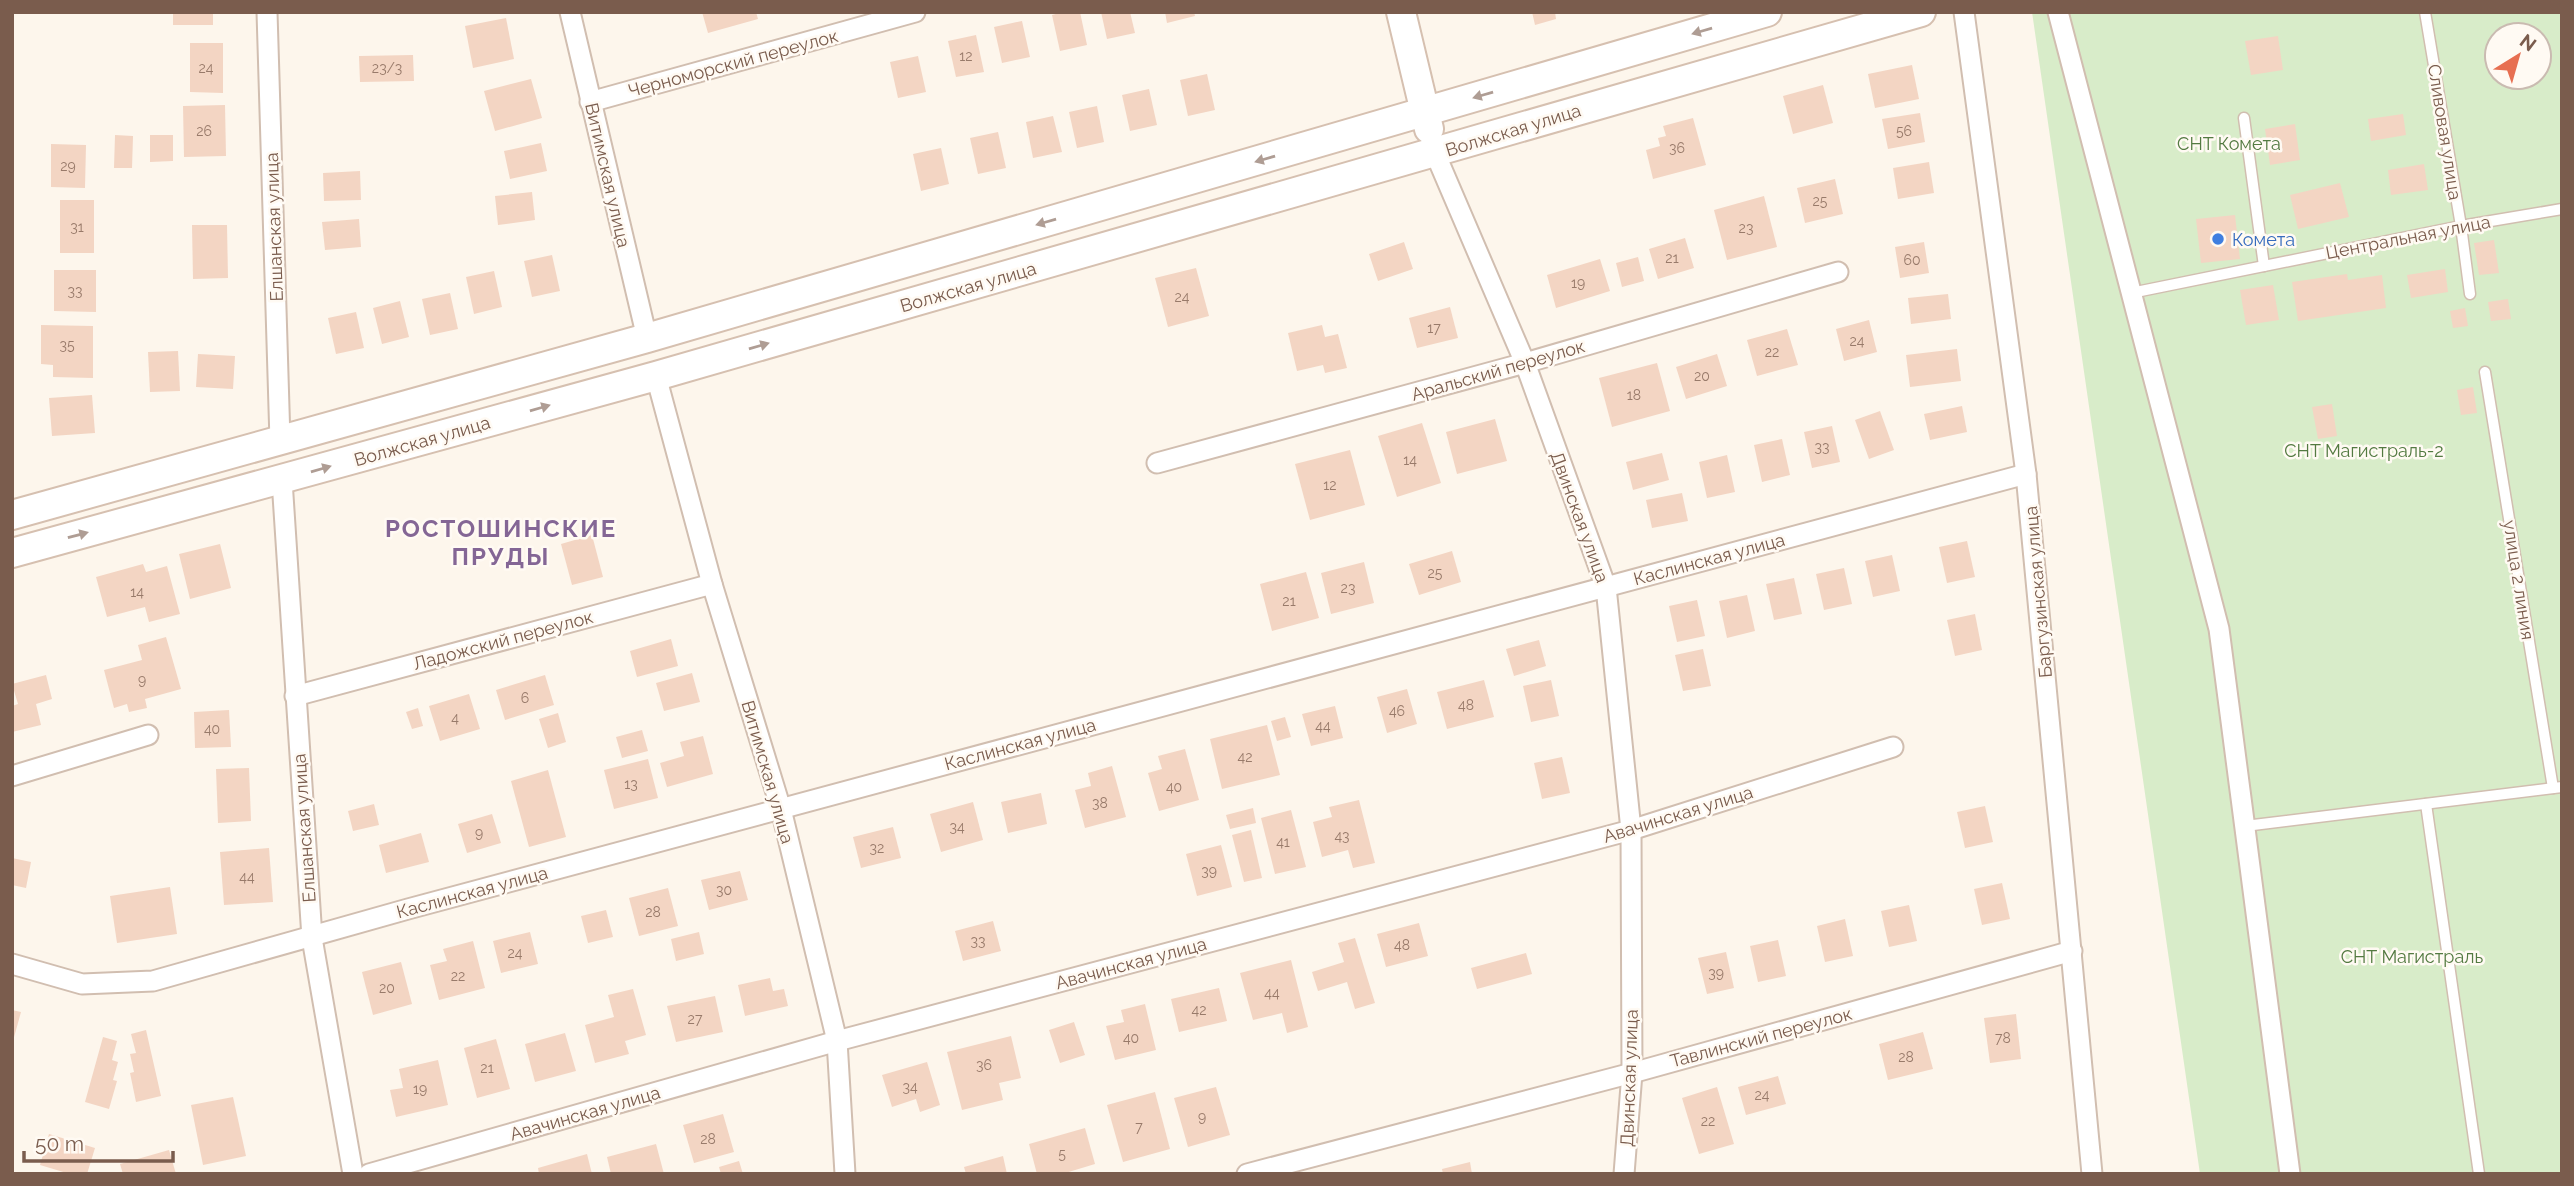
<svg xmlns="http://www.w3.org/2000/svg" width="2574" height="1186" viewBox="0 0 2574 1186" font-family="Raleway,sans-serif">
	<rect width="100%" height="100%" fill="#fdf6ec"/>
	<!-- green -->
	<path fill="#d8ecc9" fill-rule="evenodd" d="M2032,12H2562V1174H2200ZM2497,35H2539V77H2497Z"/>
	<!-- building -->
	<g fill="#f3d5c3">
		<rect x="173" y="12" width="40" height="13"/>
		<path d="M702,12H756L758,19L708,33Z"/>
		<path d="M1063,12H1080L1087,45L1060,51L1052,15Z"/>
		<path d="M1101,12H1130L1135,33L1107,39Z"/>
		<path d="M1165,12H1194L1195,16L1167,23Z"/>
		<path d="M1532,12H1555L1556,19L1535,25Z"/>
		<path d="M506,18L514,59L473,68L465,26Z"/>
		<path d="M1022,21L1030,57L1002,63L994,27Z"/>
		<path d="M976,35L984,72L956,77L948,41Z"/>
		<path d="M2278,36L2283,70L2251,75L2245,41Z"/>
		<path d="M190,43H223V93L190,92Z"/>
		<path d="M413,55L414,81L360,82L359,56Z"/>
		<path d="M918,56L926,92L898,98L890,62Z"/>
		<path d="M1912,65L1919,99L1875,108L1868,74Z"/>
		<path d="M1207,74L1215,110L1188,116L1180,80Z"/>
		<path d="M531,79L542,118L495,131L484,91Z"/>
		<path d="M1823,85L1833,123L1793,134L1783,96Z"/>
		<path d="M1149,89L1157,125L1130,131L1122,95Z"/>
		<path d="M225,105L226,156L184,157L183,106Z"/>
		<path d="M1097,106L1104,142L1077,148L1069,112Z"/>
		<path d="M1920,113L1925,142L1888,149L1882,119Z"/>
		<path d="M2403,114L2406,135L2371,141L2368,119Z"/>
		<path d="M1053,116L1062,152L1033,158L1026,122Z"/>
		<path d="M1693,118L1706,165L1653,179L1646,150L1660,146L1658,138L1666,136L1663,126Z"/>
		<path d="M2295,124L2300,160L2270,165L2265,129Z"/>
		<path d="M998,132L1006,168L978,174L970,138Z"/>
		<path d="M115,135L133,136L132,168H114Z"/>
		<path d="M150,135H173V161L150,162Z"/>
		<path d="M541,143L547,171L510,179L504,151Z"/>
		<path d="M51,144L86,145L85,188L51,187Z"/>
		<path d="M941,148L949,184L921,191L913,154Z"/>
		<path d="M1929,162L1934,193L1898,199L1893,168Z"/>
		<path d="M2424,164L2428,190L2391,195L2388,170Z"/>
		<path d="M360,171L361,200L324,201L323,173Z"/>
		<path d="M1835,179L1843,214L1805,223L1797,188Z"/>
		<path d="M2340,183L2349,217L2298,229L2290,195Z"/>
		<path d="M532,192L535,220L498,225L495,196Z"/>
		<path d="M1764,196L1777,247L1727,260L1714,210Z"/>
		<rect x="60" y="200" width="34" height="53"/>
		<path d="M2235,215L2240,259L2201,263L2196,219Z"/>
		<path d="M359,219L361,247L325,250L322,222Z"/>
		<path d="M192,225H227L228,278L193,279Z"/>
		<path d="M1685,238L1694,268L1658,279L1649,249Z"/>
		<path d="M2494,240L2499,273L2479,275L2474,243Z"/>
		<path d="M1404,242L1413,269L1378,281L1369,254Z"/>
		<path d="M1924,242L1929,273L1900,278L1895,247Z"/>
		<path d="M552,255L560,291L532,297L524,261Z"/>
		<path d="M1638,257L1644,281L1622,287L1616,263Z"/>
		<path d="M1600,259L1610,291L1556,308L1547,275Z"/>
		<path d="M1196,268L1209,316L1168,327L1155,278Z"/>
		<path d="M2445,269L2448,292L2411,298L2407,275Z"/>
		<path d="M54,270H96V312L54,311Z"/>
		<path d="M494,271L502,307L474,314L466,277Z"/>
		<path d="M2347,274L2348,280L2382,275L2386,308L2298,321L2292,282Z"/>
		<path d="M2273,285L2279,320L2246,325L2240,290Z"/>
		<path d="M450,293L458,329L430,335L422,299Z"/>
		<path d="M1948,294L1951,319L1911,324L1908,298Z"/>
		<path d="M2508,299L2511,319L2491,321L2488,302Z"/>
		<path d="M400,301L409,337L382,344L373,308Z"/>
		<path d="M1450,307L1458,338L1417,348L1409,318Z"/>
		<path d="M2465,308L2468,326L2453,328L2450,311Z"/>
		<path d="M356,312L364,348L336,354L328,318Z"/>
		<path d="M1869,320L1877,352L1844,361L1836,329Z"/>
		<path d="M41,325L93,326V378L53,377V365L41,364Z"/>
		<path d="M1322,325L1325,337L1338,334L1347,368L1325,373L1323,365L1297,371L1288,333Z"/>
		<path d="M1787,329L1798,365L1757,376L1747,340Z"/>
		<path d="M1957,349L1961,381L1910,387L1906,355Z"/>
		<path d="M178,351L180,391L150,392L148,352Z"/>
		<path d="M198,354L235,356L233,389L196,387Z"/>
		<path d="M1717,354L1727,386L1686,399L1676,367Z"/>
		<path d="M1657,363L1670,411L1612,427L1599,378Z"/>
		<path d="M2473,387L2477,413L2461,415L2457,390Z"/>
		<path d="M92,395L95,433L52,436L49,398Z"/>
		<path d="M2332,404L2337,436L2318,439L2312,407Z"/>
		<path d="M1962,406L1967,432L1930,440L1924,414Z"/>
		<path d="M1880,411L1894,450L1869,459L1855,420Z"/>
		<path d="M1495,419L1507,461L1457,474L1446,432Z"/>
		<path d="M1422,423L1441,483L1397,497L1378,436Z"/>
		<path d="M1832,426L1840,462L1812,468L1804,432Z"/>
		<path d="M1782,439L1790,475L1762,482L1754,445Z"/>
		<path d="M1350,450L1365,505L1310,520L1295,464Z"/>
		<path d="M1662,453L1669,480L1633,490L1626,462Z"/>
		<path d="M1727,455L1735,492L1707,498L1699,462Z"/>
		<path d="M1682,493L1688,521L1652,528L1646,500Z"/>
		<path d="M592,535L603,577L572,585L561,544Z"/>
		<path d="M1967,541L1975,577L1947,583L1939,547Z"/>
		<path d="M220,544L231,588L190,599L179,554Z"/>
		<path d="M1452,551L1461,582L1419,595L1409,564Z"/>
		<path d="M1892,555L1900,591L1873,597L1865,561Z"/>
		<path d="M1364,562L1374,603L1331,614L1321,573Z"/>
		<path d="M143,564L146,572L167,566L180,614L149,622L145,607L107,617L96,577Z"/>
		<path d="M1844,568L1852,604L1824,610L1816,574Z"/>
		<path d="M1306,572L1319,618L1272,631L1260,584Z"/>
		<path d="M1794,578L1802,614L1774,620L1766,584Z"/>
		<path d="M1747,595L1755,631L1727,638L1719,601Z"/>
		<path d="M1697,600L1705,636L1677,642L1669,606Z"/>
		<path d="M1975,614L1982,650L1955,656L1947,620Z"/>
		<path d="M166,637L181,689L145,699L147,708L129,712L127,704L114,708L104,670L142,660L138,645Z"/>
		<path d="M671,639L678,666L637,677L630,651Z"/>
		<path d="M1539,640L1546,666L1514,676L1506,649Z"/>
		<path d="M1703,649L1711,686L1683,691L1675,655Z"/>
		<path d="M692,673L700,702L664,711L656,683Z"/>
		<path d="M46,675L52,699L36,704L41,725L12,732V706L18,704L12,684Z"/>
		<path d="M545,675L554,705L505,720L496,690Z"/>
		<path d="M1484,680L1494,717L1447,729L1437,692Z"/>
		<path d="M1551,680L1559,716L1531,722L1523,686Z"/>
		<path d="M1407,689L1417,724L1387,733L1377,697Z"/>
		<path d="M469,694L480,729L440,741L429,706Z"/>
		<path d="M1335,706L1343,738L1311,746L1302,714Z"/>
		<path d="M418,708L423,726L412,729L406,712Z"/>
		<path d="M229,710L231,747L195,748L194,712Z"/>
		<path d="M558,713L566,742L548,748L539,719Z"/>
		<path d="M1285,717L1291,737L1277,741L1271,721Z"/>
		<path d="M1267,725L1280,775L1222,789L1210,739Z"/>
		<path d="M642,730L648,751L622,758L616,737Z"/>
		<path d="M703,736L713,774L667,787L660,763L684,756L680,742Z"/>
		<path d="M1185,749L1199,800L1159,811L1148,773L1162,769L1158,756Z"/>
		<path d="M1562,757L1570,793L1542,799L1534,763Z"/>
		<path d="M648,759L658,798L614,809L604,770Z"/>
		<path d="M1112,766L1126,817L1085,828L1075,790L1091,786L1088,773Z"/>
		<path d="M249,768L251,821L218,823L216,769Z"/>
		<path d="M548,770L566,837L529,847L511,781Z"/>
		<path d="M1041,793L1047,824L1008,833L1001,802Z"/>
		<path d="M1359,800L1375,863L1353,868L1348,850L1322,857L1313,822L1332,817L1329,807Z"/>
		<path d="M973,802L983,840L941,852L930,814Z"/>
		<path d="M374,804L379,825L353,831L348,811Z"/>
		<path d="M1985,806L1993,842L1965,848L1957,812Z"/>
		<path d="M1253,808L1256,823L1230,829L1226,815Z"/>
		<path d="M1291,810L1306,867L1275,874L1261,818Z"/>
		<path d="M492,814L501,843L467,853L458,824Z"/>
		<path d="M893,827L901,858L861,868L853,837Z"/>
		<path d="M1251,830L1262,878L1244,882L1232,835Z"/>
		<path d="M421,833L429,862L386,873L379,845Z"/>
		<path d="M1221,845L1232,887L1197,896L1186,854Z"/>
		<path d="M269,848L273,902L224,905L220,852Z"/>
		<path d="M12,858L31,862L26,888L12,885Z"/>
		<path d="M740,871L748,900L709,910L701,880Z"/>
		<path d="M2002,883L2010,919L1982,925L1974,889Z"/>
		<path d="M170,887L177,934L117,943L110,896Z"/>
		<path d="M668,888L678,926L639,936L629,898Z"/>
		<path d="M1909,905L1917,941L1889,947L1881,911Z"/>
		<path d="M606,910L613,937L588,943L581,916Z"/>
		<path d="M1845,919L1853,956L1825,962L1817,926Z"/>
		<path d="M993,921L1001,951L963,961L955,931Z"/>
		<path d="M1419,923L1428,956L1386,967L1377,934Z"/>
		<path d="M530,932L538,964L501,973L493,941Z"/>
		<path d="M699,932L704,954L676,961L671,939Z"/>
		<path d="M1355,938L1375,1003L1355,1009L1347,982L1318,991L1312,972L1344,962L1338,943Z"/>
		<path d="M1778,940L1786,976L1758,982L1750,946Z"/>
		<path d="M473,941L485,988L439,1000L430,965L447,961L443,949Z"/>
		<path d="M1726,952L1734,988L1707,994L1698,958Z"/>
		<path d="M1526,953L1532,974L1477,989L1471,968Z"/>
		<path d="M1291,960L1308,1027L1287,1033L1282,1013L1253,1020L1240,973Z"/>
		<path d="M401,962L412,1004L373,1015L362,972Z"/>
		<path d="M770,978L773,991L784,989L788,1006L745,1016L738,985Z"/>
		<path d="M1219,988L1227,1021L1179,1032L1171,999Z"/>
		<path d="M633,989L646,1035L625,1041L629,1054L595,1063L585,1025L614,1017L608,995Z"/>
		<path d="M715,996L723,1032L676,1042L667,1006Z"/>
		<path d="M1145,1004L1156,1050L1115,1060L1106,1026L1124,1022L1121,1010Z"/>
		<path d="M12,1010L21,1012L13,1041H12Z"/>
		<path d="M2016,1014L2021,1059L1990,1063L1984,1018Z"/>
		<path d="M1074,1022L1085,1055L1060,1063L1049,1030Z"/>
		<path d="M146,1030L161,1096L136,1102L130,1073L134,1072L130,1054L136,1053L131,1034Z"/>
		<path d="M1923,1032L1933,1069L1888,1080L1879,1044Z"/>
		<path d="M565,1033L576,1071L535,1082L525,1044Z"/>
		<path d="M1011,1036L1021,1078L999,1083L1003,1100L962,1110L947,1052Z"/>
		<path d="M103,1037L117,1041L112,1060L118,1062L113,1080L117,1081L109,1109L85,1102Z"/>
		<path d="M496,1039L510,1089L477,1098L464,1048Z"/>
		<path d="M438,1060L448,1105L396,1117L390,1090L403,1088L399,1069Z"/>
		<path d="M927,1062L940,1105L920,1112L916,1099L892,1107L882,1075Z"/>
		<path d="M1778,1076L1786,1104L1746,1115L1738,1087Z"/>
		<path d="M1216,1087L1230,1135L1188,1147L1174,1098Z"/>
		<path d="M1717,1087L1734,1144L1699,1154L1682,1098Z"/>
		<path d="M1155,1092L1170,1149L1123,1162L1107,1105Z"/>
		<path d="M233,1097L246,1156L203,1165L191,1105Z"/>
		<path d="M723,1114L734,1152L694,1163L683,1125Z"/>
		<path d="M1085,1128L1095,1164L1062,1174H1037L1029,1144Z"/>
		<path d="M49,1134L95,1148L87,1174H70L40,1165Z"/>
		<path d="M656,1144L664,1174H611L607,1157Z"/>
		<path d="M169,1150L176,1174H123L120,1164Z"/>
		<path d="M587,1154L592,1174H539L538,1168Z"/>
		<path d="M1003,1156L1007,1174H966L964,1167Z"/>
		<path d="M739,1161L743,1174H721L719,1167Z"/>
		<path d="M1470,1162L1472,1174H1443L1442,1169Z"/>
	</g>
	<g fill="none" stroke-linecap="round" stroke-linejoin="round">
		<!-- lane casing -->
		<g stroke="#d1beb0" stroke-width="13">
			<g id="lane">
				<path d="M2425,12L2461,226L2470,294"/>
				<path d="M2244,118L2264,266"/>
				<path d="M2131,293L2461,226L2562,209"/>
				<path d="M2485,372L2553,788"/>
				<path d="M2426,804L2479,1174"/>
				<path d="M2245,826L2562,787"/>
			</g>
		</g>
		<!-- street casing -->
		<g stroke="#d1beb0" stroke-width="23">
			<g id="street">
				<path d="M267,12L280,441"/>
				<path d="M570,12L647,338"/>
				<path d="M1964,12L2026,474L2092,1174"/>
				<path d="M2058,12L2219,629L2290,1174"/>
				<path d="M590,102L915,12"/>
				<path d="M1435,153L1525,363L1606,587L1631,830L1632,1073L1624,1174"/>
				<path d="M656,376L712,584L781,809L837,1041L845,1174"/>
				<path d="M1157,463L1525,363L1838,272"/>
				<path d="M282,480L312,938L353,1174"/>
				<path d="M295,696L712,584"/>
				<path d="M12,776L148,735"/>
				<path d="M12,964L82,984L153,981L408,909L2026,474"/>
				<path d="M369,1174L837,1041L1631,830L1893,747"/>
				<path d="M1247,1174L1632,1073L2072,951"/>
			</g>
		</g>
		<!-- secondary casing -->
		<g stroke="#d6c0b0" stroke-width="32">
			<g id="secondary">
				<path d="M1401,12L1429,129"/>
				<path d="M12,515L647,338L1767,12"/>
				<path d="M12,553L656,376L1921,12"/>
			</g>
		</g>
		<!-- lane -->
		<use href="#lane" stroke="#fff" stroke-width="10"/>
		<!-- street -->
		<use href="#street" stroke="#fff" stroke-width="19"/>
		<!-- secondary -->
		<use href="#secondary" stroke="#fff" stroke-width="28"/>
	</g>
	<!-- one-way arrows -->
	<defs><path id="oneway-solid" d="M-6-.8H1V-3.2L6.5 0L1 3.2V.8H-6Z" transform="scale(1.75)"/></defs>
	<g fill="#af9d94">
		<use href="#oneway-solid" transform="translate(1702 31) rotate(164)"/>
		<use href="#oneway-solid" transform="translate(1483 95) rotate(164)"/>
		<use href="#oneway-solid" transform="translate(1265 159) rotate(164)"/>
		<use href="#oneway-solid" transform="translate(1046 222) rotate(164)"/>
		<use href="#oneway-solid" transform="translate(759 346) rotate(-16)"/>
		<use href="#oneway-solid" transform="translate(540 408) rotate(-16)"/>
		<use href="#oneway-solid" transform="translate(321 469) rotate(-16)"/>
		<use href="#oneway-solid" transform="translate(78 535) rotate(-15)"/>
	</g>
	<!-- markers -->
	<circle fill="#3f7fe0" stroke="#fffaf3" stroke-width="2.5" cx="2218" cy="239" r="7"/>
	<g text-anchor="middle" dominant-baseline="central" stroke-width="5" stroke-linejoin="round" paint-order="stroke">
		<!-- number labels -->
		<g font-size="14" fill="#987a6a">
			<text x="966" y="56">12</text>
			<text x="206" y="68">24</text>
			<text x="387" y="68">23/3</text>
			<text x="204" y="131">26</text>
			<text x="1904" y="131">56</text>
			<text x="1677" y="148">36</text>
			<text x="68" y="166">29</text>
			<text x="1820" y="201">25</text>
			<text x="77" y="227">31</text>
			<text x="1746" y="228">23</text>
			<text x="1672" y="258">21</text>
			<text x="1912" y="260">60</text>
			<text x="1578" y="283">19</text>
			<text x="75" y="291">33</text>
			<text x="1182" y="297">24</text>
			<text x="1434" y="328">17</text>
			<text x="1857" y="341">24</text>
			<text x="67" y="345">35</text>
			<text x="1772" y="352">22</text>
			<text x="1702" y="376">20</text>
			<text x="1634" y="395">18</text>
			<text x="1822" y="447">33</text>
			<text x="1410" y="460">14</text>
			<text x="1330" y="485">12</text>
			<text x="1435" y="573">25</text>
			<text x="1348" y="588">23</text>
			<text x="137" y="592">14</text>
			<text x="1289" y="601">21</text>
			<text x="142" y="680">9</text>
			<text x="525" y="698">6</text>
			<text x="1466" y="705">48</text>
			<text x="1397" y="711">46</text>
			<text x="455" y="718">4</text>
			<text x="1323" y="726">44</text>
			<text x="212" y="729">40</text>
			<text x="1245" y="757">42</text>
			<text x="631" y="784">13</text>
			<text x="1174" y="787">40</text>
			<text x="1100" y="803">38</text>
			<text x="957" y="827">34</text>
			<text x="479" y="833">9</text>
			<text x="1342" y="836">43</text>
			<text x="1283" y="842">41</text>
			<text x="877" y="848">32</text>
			<text x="1209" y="871">39</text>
			<text x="247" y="877">44</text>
			<text x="724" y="890">30</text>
			<text x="653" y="912">28</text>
			<text x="978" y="941">33</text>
			<text x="1402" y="945">48</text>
			<text x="515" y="953">24</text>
			<text x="1716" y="973">39</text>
			<text x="458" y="976">22</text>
			<text x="387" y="988">20</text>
			<text x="1272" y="993">44</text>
			<text x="1199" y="1010">42</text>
			<text x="695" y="1019">27</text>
			<text x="1131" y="1038">40</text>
			<text x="2003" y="1038">78</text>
			<text x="1906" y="1057">28</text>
			<text x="984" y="1065">36</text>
			<text x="487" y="1068">21</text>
			<text x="910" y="1087">34</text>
			<text x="420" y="1089">19</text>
			<text x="1762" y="1095">24</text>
			<text x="1202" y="1117">9</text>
			<text x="1708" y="1121">22</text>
			<text x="1139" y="1127">7</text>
			<text x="708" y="1139">28</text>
			<text x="1062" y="1154">5</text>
		</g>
		<!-- street labels -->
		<g font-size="18" fill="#7a5c4d" stroke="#fffaf3">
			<text transform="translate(733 63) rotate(-15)">Черноморский переулок</text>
			<text transform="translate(1513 130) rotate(-17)">Волжская улица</text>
			<text transform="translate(2445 132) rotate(81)">Сливовая улица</text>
			<text transform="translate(608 175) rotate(77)">Витимская улица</text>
			<text transform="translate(274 227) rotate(-92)">Елшанская улица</text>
			<text transform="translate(2408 237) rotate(-11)">Центральная улица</text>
			<text transform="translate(968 287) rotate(-16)">Волжская улица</text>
			<text transform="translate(1498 370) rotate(-16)">Аральский переулок</text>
			<text transform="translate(422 441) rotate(-16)">Волжская улица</text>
			<text transform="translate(1580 517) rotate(70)">Двинская улица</text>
			<text transform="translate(1709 559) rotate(-15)">Каслинская улица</text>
			<text transform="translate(2519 580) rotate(81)">улица 2 линия</text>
			<text transform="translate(2038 592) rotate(-95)">Баргузинская улица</text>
			<text transform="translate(503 640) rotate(-15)">Ладожский переулок</text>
			<text transform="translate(1020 744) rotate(-15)">Каслинская улица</text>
			<text transform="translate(768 772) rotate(74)">Витимская улица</text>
			<text transform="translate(1678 814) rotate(-17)">Авачинская улица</text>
			<text transform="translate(304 828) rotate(-94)">Елшанская улица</text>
			<text transform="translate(472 892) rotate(-15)">Каслинская улица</text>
			<text transform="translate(1131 963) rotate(-15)">Авачинская улица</text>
			<text transform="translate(1761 1037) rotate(-15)">Тавлинский переулок</text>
			<text transform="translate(1629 1078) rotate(-88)">Двинская улица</text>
			<text transform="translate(585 1113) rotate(-16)">Авачинская улица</text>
		</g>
		<!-- park labels -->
		<g font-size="18" fill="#537a41" stroke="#fffaf3">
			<text x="2229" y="143">СНТ Комета</text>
			<text x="2364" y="450">СНТ Магистраль-2</text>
			<text x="2412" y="956">СНТ Магистраль</text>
		</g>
		<!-- shop labels -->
		<g font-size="18" fill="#366cbe" stroke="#fffaf3" text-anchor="start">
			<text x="2232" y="239">Комета</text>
		</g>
		<!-- district labels -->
		<g font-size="24" font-weight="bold" letter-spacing="2" fill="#846695" stroke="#fffaf3">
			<text x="501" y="528">РОСТОШИНСКИЕ<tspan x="501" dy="28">ПРУДЫ</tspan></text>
		</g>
	</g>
	<!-- border -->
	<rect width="2574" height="1186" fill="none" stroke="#7a5c4d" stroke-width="28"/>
	<!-- north arrow -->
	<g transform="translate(2518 56) rotate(37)"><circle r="33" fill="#fffaf3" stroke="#cabbb1" stroke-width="2"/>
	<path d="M0-5L12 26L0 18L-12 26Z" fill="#e76f51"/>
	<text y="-10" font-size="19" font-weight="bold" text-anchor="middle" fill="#7a5c4d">N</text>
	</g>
	<!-- scale -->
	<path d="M24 1151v10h149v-10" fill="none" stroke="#7a5c4d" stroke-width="3.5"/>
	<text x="35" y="1151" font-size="21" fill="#7a5c4d" stroke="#fffaf3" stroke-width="5" paint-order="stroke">50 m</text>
</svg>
